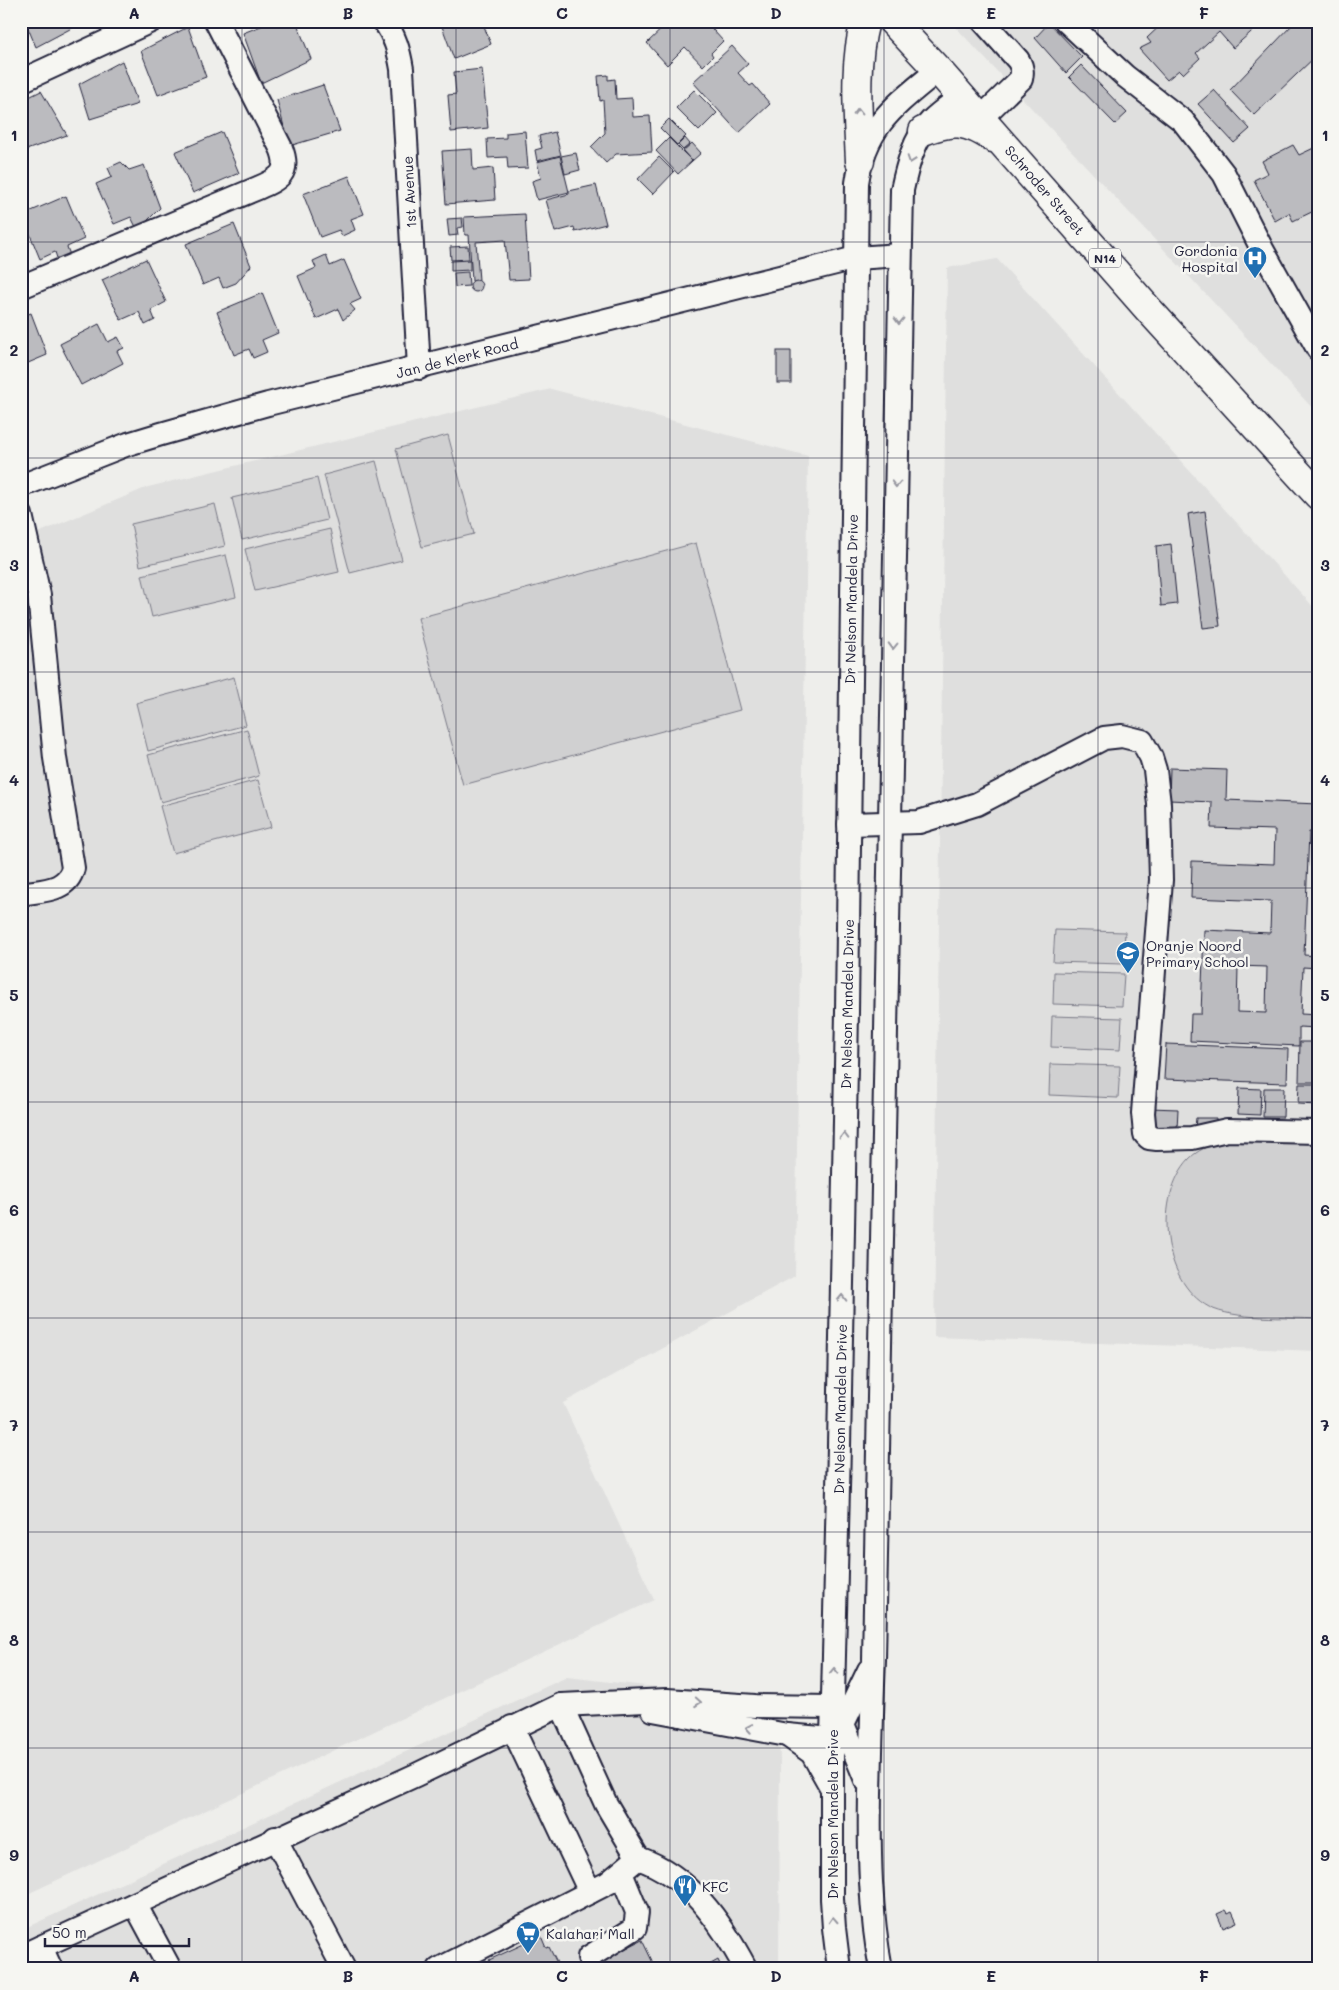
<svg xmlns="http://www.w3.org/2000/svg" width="1339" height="1990" viewBox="0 0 1339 1990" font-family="Mali,sans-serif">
	<rect width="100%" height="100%" fill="#eeeeeb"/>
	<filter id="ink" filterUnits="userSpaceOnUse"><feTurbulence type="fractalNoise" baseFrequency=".02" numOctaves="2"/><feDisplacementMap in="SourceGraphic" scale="10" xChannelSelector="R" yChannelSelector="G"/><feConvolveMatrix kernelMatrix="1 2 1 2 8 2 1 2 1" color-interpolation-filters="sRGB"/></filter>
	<g filter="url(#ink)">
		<!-- built -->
		<g fill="#dfdfde">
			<path d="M950,21H1318V414L1065,144Z"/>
			<path d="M997,259L1318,612V1351L934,1337L947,268Z"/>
			<path d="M551,389L808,456L795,1276L563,1403L654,1600L21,1897V540L148,487Z"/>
			<path d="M567,1677L672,1689L778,1705L780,1761L779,1969H21V1930Z"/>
		</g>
		<!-- green -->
		<g fill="#d0d0d1" stroke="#797986">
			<path d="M448,435L474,534L422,547L396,449Z"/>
			<path d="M376,461L402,560L350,573L324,475Z"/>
			<path d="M317,478L327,520L242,540L232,498Z"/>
			<path d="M215,504L225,546L140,566L131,524Z"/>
			<path d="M330,529L339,572L255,591L245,549Z"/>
			<path d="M696,543L740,710L463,785L418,618Z"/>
			<path d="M226,555L236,597L152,617L142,575Z"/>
			<path d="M234,677L246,725L148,751L136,703Z"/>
			<path d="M247,729L259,776L161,802L148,755Z"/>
			<path d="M258,780L271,827L173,853L160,806Z"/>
			<path d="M1055,930L1125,932L1123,964L1053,962Z"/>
			<path d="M1054,972L1124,974L1122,1006L1053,1004Z"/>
			<path d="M1052,1016L1122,1018L1120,1050L1051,1047Z"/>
			<path d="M1050,1064L1120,1066L1118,1098L1049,1095Z"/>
			<path d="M1237,1137L1318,1141V1319C1288,1317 1234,1320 1209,1307C1161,1281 1154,1197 1189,1159C1201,1146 1221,1142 1237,1137Z"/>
		</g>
		<!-- building -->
		<g fill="#bbbbbf" stroke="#22223b" fill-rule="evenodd">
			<path d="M25,21H85L36,47Z"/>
			<path d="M274,21H296L311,59L261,83L243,33Z"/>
			<path d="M440,21H482L491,44L454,59Z"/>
			<path d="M670,21H705L723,41L711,53L713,56L703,66L685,47L667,65L647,43Z"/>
			<path d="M1165,21H1169L1171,24L1175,21H1256L1259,25L1233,48L1219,32L1196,53L1200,58L1183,74L1179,70L1167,80L1139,49L1151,43L1147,38Z"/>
			<path d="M1291,21H1318V54L1254,115L1230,90L1293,24Z"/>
			<path d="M1049,23L1082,57L1066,73L1035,38Z"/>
			<path d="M188,27L206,77L158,95L141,51Z"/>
			<path d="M732,46L748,64L738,73L750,86L753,84L770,104L739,133L693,82Z"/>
			<path d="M122,61L138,104L90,119L79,84Z"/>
			<path d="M1081,65L1127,113L1115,124L1069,77Z"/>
			<path d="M482,69L488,128L451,132L448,95L456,94L454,72Z"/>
			<path d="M608,75V80L615,79L616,99L632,98L633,117L650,116L652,152L616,154L606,163L591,147L605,133L603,100L600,101L598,76Z"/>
			<path d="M323,85L340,131L289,146L277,100Z"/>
			<path d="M694,90L717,113L699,131L676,108Z"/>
			<path d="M1214,90L1250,129L1234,143L1198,104Z"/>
			<path d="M41,91L67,135L21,152V101Z"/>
			<path d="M669,119L686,136L677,145L660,128Z"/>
			<path d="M525,131L528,168L508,169L507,157L488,158L487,139L506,138V133Z"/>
			<path d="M222,132L239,173L193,193L175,152Z"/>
			<path d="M555,132L561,155L537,161L535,150L542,148L539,136Z"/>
			<path d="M669,138L692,161L678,174L656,151Z"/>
			<path d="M685,138L690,144L683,150L678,145Z"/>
			<path d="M692,143L701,153L692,161L683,151Z"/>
			<path d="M1293,145L1299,155L1318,146V209L1293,221L1289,213L1275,221L1254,180L1268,173L1262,161Z"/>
			<path d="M472,149L473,170L493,168L495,200L446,204L442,151Z"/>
			<path d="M576,153L580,170L565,174L561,156Z"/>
			<path d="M560,156L569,192L537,200L532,181L541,178L537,162Z"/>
			<path d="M659,157L674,172L653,194L638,179Z"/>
			<path d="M121,162L129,170L144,165L160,208L146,222L136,227L131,217L114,224L96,184L112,177L108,168Z"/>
			<path d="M349,176L364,214L351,219L355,230L342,236L339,230L320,237L303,194Z"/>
			<path d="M596,185L606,224L575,232L574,227L555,232L546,200L569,194V191Z"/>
			<path d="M66,196L84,239L67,247L70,255L58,261L55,252L40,259L22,215Z"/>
			<path d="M525,214L529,279L509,280L505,240L476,242L479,280L472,281L469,235H465L464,217Z"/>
			<path d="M462,218L463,227L457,228L458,235L449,236L447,219Z"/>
			<path d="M234,224L251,266L236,283L223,288L219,278L203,285L186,244Z"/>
			<path d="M468,246L469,259L451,260L450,247Z"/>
			<path d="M326,255L330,266L344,260L361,299L350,304L355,310L343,320L338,309L316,319L298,276L316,268L313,261Z"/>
			<path d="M146,259L166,302L151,310L155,320L145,325L139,312L121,320L102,280Z"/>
			<path d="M470,260V270L451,271V261Z"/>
			<path d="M468,272L469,286L455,287L454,273Z"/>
			<circle cx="476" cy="286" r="6"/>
			<path d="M262,293L278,333L262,340L267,352L253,358L249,349L234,355L217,312Z"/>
			<path d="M31,313L47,355L21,366V317Z"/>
			<path d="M99,324L108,342L118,337L124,348L117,351L123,363L81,385L60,344Z"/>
			<rect x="777" y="351" width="14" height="32"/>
			<path d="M1205,511L1220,626L1203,628L1188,514Z"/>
			<path d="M1171,544L1177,604L1161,606L1156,546Z"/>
			<path d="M23,762L27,808L21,809V763Z"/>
			<path d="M1170,768L1227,770L1226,800L1318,804V832H1309L1304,955L1318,956V968L1303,967L1301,1014L1318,1015V1028L1299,1027V1046L1190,1041L1191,1014H1201L1204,930L1270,933L1271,901L1191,898L1192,861L1274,864L1275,830L1211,828L1212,802L1169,800ZM1238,966L1267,967L1266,1013L1237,1012Z"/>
			<path d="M1300,1042H1318V1082H1299Z"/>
			<path d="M1166,1044L1288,1049L1287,1083L1164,1079Z"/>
			<path d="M1299,1084H1318V1105L1298,1104Z"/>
			<path d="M1239,1088L1261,1089L1260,1115L1238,1114Z"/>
			<path d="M1264,1088H1284L1283,1117H1263Z"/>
			<path d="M1150,1108L1178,1109L1177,1129L1149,1127Z"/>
			<path d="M1196,1118H1216V1129L1195,1128Z"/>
			<path d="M1226,1910L1228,1913L1232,1911L1237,1922L1223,1928L1217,1914Z"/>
			<path d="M541,1936L546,1948L549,1947L560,1969H493L489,1960Z"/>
			<path d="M642,1940L656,1969H586Z"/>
			<path d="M718,1960L722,1969H702Z"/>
		</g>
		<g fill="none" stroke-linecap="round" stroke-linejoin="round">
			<!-- minor casing -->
			<g stroke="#22223b" stroke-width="26">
				<g id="minor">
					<path d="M384,21C395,36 399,51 402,69L419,368"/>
					<path d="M1066,21L1125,76L1183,121L1224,174L1262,249L1318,349"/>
					<path d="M21,81L151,21"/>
					<path d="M981,118L1021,79C1023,71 1022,66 1018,60L983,21"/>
					<path d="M21,287L258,188C279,179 291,173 281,148L216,21"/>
					<path d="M21,486L128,444L161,434L268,404L856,258L900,255"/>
					<path d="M21,515L39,595L55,758L73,868C67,892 41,890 21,894"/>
					<path d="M849,824L919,822L977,804L1104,738L1122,736L1142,741L1151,757L1155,770L1159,804L1161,880L1143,1113L1145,1134L1149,1138L1157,1139L1192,1138L1227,1130L1318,1132"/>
					<path d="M653,1710L787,1735L832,1739L843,1724L869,1670"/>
					<path d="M512,1727L590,1892"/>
					<path d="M787,1735L812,1753L830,1785"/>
					<path d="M275,1838L344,1969"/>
					<path d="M638,1858C690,1876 721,1922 746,1969"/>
					<path d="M135,1904L170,1969"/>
					<path d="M41,1947L51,1969"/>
					<path d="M21,1956L416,1775L561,1705L667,1700L755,1706L833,1707L843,1724L866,1780"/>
					<path d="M589,1957L635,1928L637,1912L621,1873"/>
					<path d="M439,1969L608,1883L638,1858L606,1804L561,1705"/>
					<path d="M839,1969L834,1928L832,1899V1739L839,1446L847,1012L857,183C865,125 896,105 938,70"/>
					<path d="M881,1969C870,1911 869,1853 870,1794C871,1749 872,1705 874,1660L902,190C907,167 914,138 931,121C940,112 952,104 962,96"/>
				</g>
			</g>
			<!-- highway casing -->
			<g stroke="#22223b" stroke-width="31">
				<g id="highway">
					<path d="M892,21L938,70L1148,309L1318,495"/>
					<path d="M923,131C953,119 967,121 993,138"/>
					<path d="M860,161C858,115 853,66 865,21"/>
				</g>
			</g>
			<!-- minor -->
			<use href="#minor" stroke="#f6f6f2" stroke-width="22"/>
			<!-- highway -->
			<use href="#highway" stroke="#f6f6f2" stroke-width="28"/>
		</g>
		<!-- one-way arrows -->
		<defs><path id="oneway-chevron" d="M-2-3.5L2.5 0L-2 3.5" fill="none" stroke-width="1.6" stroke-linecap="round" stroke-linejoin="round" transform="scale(1.25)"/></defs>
		<g stroke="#9797a0">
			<use href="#oneway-chevron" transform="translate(858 112) rotate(-91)"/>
			<use href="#oneway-chevron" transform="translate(911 160) rotate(109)"/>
			<use href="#oneway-chevron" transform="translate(899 321) rotate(91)"/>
			<use href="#oneway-chevron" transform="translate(896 484) rotate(91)"/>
			<use href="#oneway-chevron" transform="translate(893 646) rotate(91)"/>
			<use href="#oneway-chevron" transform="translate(844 1136) rotate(-89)"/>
			<use href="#oneway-chevron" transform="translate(842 1298) rotate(-89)"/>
			<use href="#oneway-chevron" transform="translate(834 1671) rotate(-89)"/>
			<use href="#oneway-chevron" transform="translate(698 1702) rotate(4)"/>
			<use href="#oneway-chevron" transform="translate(749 1728) rotate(-170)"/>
			<use href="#oneway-chevron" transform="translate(833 1920) rotate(-93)"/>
		</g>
	</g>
	<!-- grid -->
	<path fill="none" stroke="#22223b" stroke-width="1" stroke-opacity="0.55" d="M242,21V1969M456,21V1969M670,21V1969M884,21V1969M1098,21V1969M21,242H1318M21,458H1318M21,672H1318M21,888H1318M21,1102H1318M21,1318H1318M21,1532H1318M21,1748H1318"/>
	<!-- icons -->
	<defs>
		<g id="hospital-pin" transform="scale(1.25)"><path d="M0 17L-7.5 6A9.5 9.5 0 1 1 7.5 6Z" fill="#1f6fb2" stroke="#f6f6f2"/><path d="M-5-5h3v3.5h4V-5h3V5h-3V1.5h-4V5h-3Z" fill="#fff"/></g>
		<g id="school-pin" transform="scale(1.25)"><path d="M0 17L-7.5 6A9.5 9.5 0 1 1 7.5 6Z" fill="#1f6fb2" stroke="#f6f6f2"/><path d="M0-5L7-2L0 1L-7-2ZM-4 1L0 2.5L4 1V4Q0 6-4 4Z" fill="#fff"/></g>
		<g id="restaurant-pin" transform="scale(1.25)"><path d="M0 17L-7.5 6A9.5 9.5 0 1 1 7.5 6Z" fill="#1f6fb2" stroke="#f6f6f2"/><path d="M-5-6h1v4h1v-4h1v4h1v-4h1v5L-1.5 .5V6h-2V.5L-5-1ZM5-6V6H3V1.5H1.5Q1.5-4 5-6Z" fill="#fff"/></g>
		<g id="supermarket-pin" transform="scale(1.25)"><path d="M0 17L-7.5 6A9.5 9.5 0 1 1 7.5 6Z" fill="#1f6fb2" stroke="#f6f6f2"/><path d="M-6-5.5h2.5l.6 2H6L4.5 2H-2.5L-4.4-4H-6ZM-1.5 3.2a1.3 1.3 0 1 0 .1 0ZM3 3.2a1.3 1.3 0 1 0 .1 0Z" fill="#fff"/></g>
	</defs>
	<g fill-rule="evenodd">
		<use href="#hospital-pin" x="1255" y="258"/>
		<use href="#school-pin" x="1128" y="953"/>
		<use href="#restaurant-pin" x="685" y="1886"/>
		<use href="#supermarket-pin" x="528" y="1933"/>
	</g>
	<g text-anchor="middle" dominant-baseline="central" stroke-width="5" stroke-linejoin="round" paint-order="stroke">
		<!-- shield labels -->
		<rect fill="#f6f6f2" stroke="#626272" stroke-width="1" x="1089" y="248.5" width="32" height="19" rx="4"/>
		<g font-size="12" font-weight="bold" fill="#22223b">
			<text x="1105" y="258">N14</text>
		</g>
		<!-- street labels -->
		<g font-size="14" fill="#22223b" stroke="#f6f6f2">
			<text transform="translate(1045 190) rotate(49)">Schroder Street</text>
			<text transform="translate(409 192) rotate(-93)">1st Avenue</text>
			<text transform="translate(457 358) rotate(-14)">Jan de Klerk Road</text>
			<text transform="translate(851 599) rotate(-89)">Dr Nelson Mandela Drive</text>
			<text transform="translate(847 1004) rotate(-89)">Dr Nelson Mandela Drive</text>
			<text transform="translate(840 1409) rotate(-89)">Dr Nelson Mandela Drive</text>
			<text transform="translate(832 1814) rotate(-90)">Dr Nelson Mandela Drive</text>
		</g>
		<!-- poi labels -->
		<g font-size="14" fill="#22223b" stroke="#f6f6f2" text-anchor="start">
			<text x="1238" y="250" text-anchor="end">Gordonia<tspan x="1238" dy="16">Hospital</tspan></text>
			<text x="1146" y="945">Oranje Noord<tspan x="1146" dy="16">Primary School</tspan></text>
			<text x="702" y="1886">KFC</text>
			<text x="546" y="1933">Kalahari Mall</text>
		</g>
	</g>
	<!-- margin -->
	<rect width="1339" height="1990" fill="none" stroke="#f6f6f2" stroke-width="55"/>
	<!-- scale -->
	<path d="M45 1938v8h144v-8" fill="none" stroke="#22223b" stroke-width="2.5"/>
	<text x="52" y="1938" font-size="15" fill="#22223b" stroke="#f6f6f2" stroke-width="4" paint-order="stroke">50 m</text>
	<rect x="28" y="28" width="1284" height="1934" fill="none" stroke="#22223b" stroke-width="2"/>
	<g font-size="16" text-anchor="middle" font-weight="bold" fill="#22223b">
		<text x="134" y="19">A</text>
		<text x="348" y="19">B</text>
		<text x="562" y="19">C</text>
		<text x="776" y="19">D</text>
		<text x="991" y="19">E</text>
		<text x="1204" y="19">F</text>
		<text x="14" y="141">1</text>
		<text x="1325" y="141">1</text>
		<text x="14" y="356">2</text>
		<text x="1325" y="356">2</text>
		<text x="14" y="571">3</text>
		<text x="1325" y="571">3</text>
		<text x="14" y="786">4</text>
		<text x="1325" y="786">4</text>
		<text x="14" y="1001">5</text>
		<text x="1325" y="1001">5</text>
		<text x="14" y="1216">6</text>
		<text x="1325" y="1216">6</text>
		<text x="14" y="1431">7</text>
		<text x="1325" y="1431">7</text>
		<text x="14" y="1646">8</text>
		<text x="1325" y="1646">8</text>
		<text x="14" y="1861">9</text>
		<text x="1325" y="1861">9</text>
		<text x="134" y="1982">A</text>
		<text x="348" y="1982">B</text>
		<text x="562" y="1982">C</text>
		<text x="776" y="1982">D</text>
		<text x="991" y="1982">E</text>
		<text x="1204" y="1982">F</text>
	</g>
</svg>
